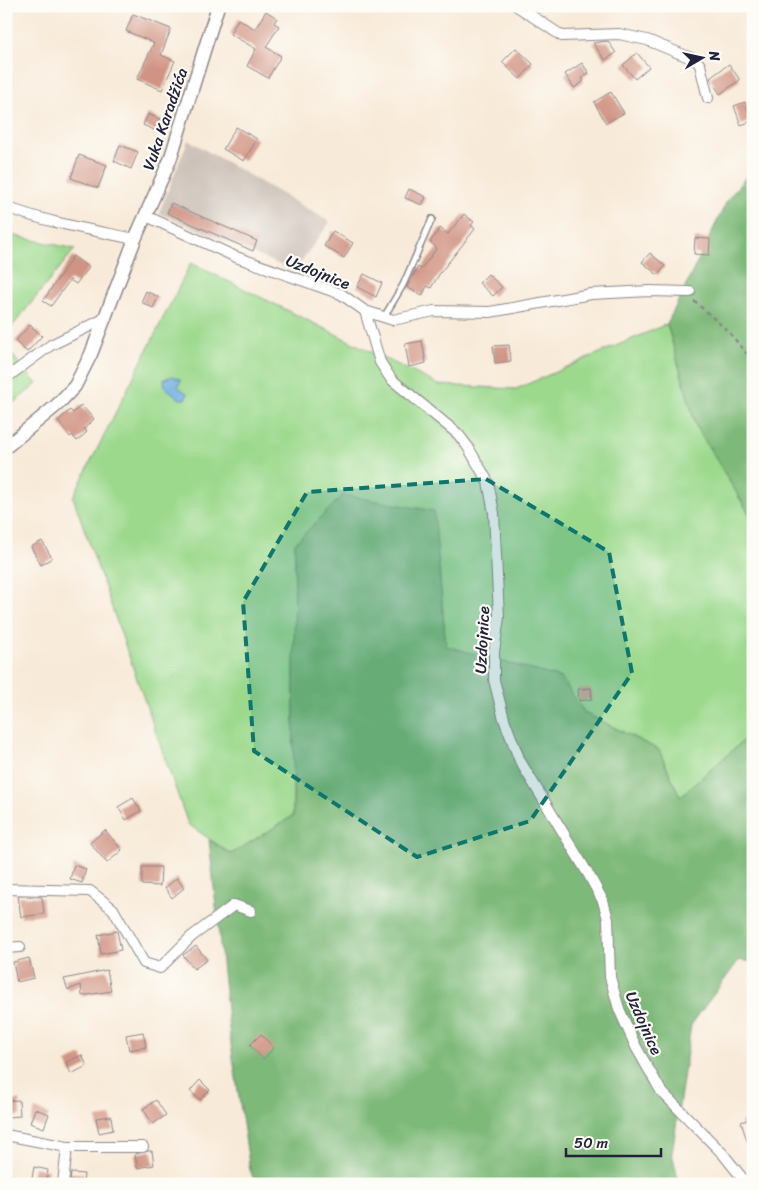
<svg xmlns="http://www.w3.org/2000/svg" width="759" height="1190" viewBox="0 0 759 1190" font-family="Sriracha,sans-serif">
	<rect width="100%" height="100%" fill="#fdfcf7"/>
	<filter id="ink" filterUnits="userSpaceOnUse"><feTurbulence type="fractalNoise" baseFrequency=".02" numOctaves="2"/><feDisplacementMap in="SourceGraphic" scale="10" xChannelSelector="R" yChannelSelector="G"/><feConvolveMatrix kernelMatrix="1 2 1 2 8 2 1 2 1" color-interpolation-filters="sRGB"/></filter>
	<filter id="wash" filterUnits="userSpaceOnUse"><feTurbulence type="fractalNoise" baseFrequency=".0096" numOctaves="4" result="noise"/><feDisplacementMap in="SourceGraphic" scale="20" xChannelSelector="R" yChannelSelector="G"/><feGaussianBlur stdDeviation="1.12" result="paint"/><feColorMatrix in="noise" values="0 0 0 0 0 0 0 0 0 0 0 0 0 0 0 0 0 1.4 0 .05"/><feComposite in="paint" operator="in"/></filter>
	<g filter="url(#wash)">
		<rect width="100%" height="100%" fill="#f8ead8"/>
		<!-- industrial -->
		<path fill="#cdc2b9" d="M188,140L330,222L294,271L159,213Z"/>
		<!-- green -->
		<g fill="#9cd98d" stroke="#5f7e64">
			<path d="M6,234L75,249L6,334Z"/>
			<path d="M191,263L439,385L516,389L667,324L696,426L753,520V732L680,797L659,750L585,713L561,678L446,646L433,511L295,543L293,816L231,854L188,824L73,497Z"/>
			<path d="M6,348L37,384L6,409Z"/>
		</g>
		<!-- forest -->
		<g fill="#7db978" stroke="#506e5a">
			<path d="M753,168V520L696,426L667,324L728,199Z"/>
			<path d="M343,495L434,511L446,646L561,678L585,713L659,750L680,797L753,732V962L739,960L691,1025L672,1153L679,1184H256L250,1170L230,1038L209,840L231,854L293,816L295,543Z"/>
		</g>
		<!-- water -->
		<path fill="#6eafe2" stroke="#48688e" d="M173,376L181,380L178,387L188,394L185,399H180L165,387L164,379Z"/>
		<g id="blocks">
			<!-- building -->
			<g fill="#d19484">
				<path d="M266,11L277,18L274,23L279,26L266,47L281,56L268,78L247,66L256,49L230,34L238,19L255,29Z"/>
				<path d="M133,14L171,29L161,55L175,61L162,90L137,79L154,43L126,31Z"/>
				<path d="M608,41L616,53L605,60L593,43Z"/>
				<path d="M516,48L533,64L520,79L502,62Z"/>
				<path d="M637,53L649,67L635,79L623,65Z"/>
				<path d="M582,63L589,73L582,78L584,81L574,88L565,74Z"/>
				<path d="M729,64L740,80L720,94L710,78Z"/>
				<path d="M611,92L624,113L606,123L594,102Z"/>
				<path d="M745,102L752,121L741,125L734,106Z"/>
				<path d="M148,114L166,122L161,133L143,125Z"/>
				<path d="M236,127L257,139L244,161L223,149Z"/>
				<path d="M120,145L138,152L131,169L114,161Z"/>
				<path d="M79,155L107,165L98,188L71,178Z"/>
				<path d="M409,189L426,197L422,205L405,198Z"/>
				<path d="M171,203L257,241L253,251L167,213Z"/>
				<path d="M464,214L474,222L471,225L475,229L440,273L431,288L427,286L422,296L407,287L418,267L421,269L437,248L430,242L440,228L448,234Z"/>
				<path d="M333,231L353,243L344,258L324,246Z"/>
				<path d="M695,238L710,239L709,255L694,254Z"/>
				<path d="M650,253L665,266L658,275L642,262Z"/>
				<path d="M73,256L89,268L76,284L70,280L51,306L43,301Z"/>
				<path d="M364,274L382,283L376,297L357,287Z"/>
				<path d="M488,274L502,287L493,296L479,283Z"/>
				<path d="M146,291L158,297L153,308L141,302Z"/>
				<path d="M30,325L42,336L27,352L15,341Z"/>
				<path d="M422,341L426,363L409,367L405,344Z"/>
				<path d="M509,345L511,361L495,363L493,346Z"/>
				<path d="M81,405L94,419L84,429L87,432L77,441L72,435L70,437L58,421L70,410L73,413Z"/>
				<path d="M42,541L52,558L41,565L31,547Z"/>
				<path d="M591,688L592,699L579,701L578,689Z"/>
				<path d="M133,798L141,811L126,820L118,807Z"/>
				<path d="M105,830L122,850L107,863L90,843Z"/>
				<path d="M74,865L86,869L82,883L70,879Z"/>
				<path d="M142,867H161L160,886L142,885Z"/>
				<path d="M177,878L184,888L172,898L165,888Z"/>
				<path d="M18,896L42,897L44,914L21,917Z"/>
				<path d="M117,931L121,950L101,954L98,935Z"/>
				<path d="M196,946L207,960L194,969L183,955Z"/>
				<path d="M29,958L34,978L17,982L13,962Z"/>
				<path d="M107,970L111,991L82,996L81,985L68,990L64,979Z"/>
				<path d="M143,1032L146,1047L129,1050L126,1035Z"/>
				<path d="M261,1034L274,1048L263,1059L250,1045Z"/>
				<path d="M82,1055L87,1066L71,1074L66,1062Z"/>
				<path d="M200,1080L210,1090L200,1100L190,1091Z"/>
				<path d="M19,1100L20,1116L7,1117L6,1101Z"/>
				<path d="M156,1100L166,1115L153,1124L143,1109Z"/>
				<path d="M35,1109L49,1114L44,1128L30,1123Z"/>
				<path d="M111,1116L113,1130L99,1133L96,1118Z"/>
				<path d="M753,1118V1152L751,1153L741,1122Z"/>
				<path d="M148,1151H152L154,1165L137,1168L135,1154Z"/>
				<path d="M34,1167L48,1170L46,1184H31Z"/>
				<path d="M71,1173L84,1174L83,1184H70Z"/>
			</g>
		</g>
	</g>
	<g filter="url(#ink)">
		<use href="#blocks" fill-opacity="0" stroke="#8d868a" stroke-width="1"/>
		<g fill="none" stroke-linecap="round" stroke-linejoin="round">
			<!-- service casing -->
			<g stroke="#8d868a" stroke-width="8">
				<path id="service" d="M384,317L403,285L432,219"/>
			</g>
			<!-- minor casing -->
			<g stroke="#8d868a" stroke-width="12">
				<g id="minor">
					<path d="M517,6L562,36L619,34L647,40L696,60L700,65L708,98"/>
					<path d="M6,207C48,223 92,230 135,239"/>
					<path d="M146,216L236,257L341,294L365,311L380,362L391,379L458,434L468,447L488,482L494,513L499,617L494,652V680L504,719L520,761L590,877L603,901L608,919L610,977L619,1009L636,1047L661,1091L723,1154L747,1184"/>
					<path d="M365,311L393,320L434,311L490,312L591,294L650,291L690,292"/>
					<path d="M6,378L51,345L106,318"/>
					<path d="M6,889L90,891L113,909L144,963L160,968L191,937L234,905L251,911"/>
					<path d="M6,948L20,947"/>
					<path d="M6,1135L67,1147H143"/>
					<path d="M63,1184L67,1147"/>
				</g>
			</g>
			<!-- tertiary casing -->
			<g stroke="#8d868a" stroke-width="15">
				<path id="tertiary" d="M6,447L57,405L75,386L91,354L135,239L170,160L218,6"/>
			</g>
			<!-- path -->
			<path stroke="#8d868a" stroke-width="2.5" stroke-dasharray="4 4" stroke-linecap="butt" d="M694,301L728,331L753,361"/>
			<!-- service -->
			<use href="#service" stroke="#fff" stroke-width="5"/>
			<!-- minor -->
			<use href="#minor" stroke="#fff" stroke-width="10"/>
			<!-- tertiary -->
			<use href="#tertiary" stroke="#fff" stroke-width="12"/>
		</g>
	</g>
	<!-- marked area -->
	<path fill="#0f766e" fill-opacity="0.2" stroke="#0f766e" stroke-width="4" stroke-dasharray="10 6" stroke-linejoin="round" d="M486,479L609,552L632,673L530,821L417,857L254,751L243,602L307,492Z"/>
	<g text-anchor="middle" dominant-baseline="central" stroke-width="4.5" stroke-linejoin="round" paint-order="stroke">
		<!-- street labels -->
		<g font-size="16" fill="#22223b" stroke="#fdfcf7">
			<text transform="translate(165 119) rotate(-71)">Vuka Karadžića</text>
			<text transform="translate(318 272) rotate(22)">Uzdojnice</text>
			<text transform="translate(482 640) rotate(-87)">Uzdojnice</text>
			<text transform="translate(644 1023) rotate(66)">Uzdojnice</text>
		</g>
	</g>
	<!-- margin -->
	<rect width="759" height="1190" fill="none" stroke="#fdfcf7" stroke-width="25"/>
	<!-- north arrow -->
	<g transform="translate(702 58) rotate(81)" stroke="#fdfcf7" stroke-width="4" paint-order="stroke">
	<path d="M0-4L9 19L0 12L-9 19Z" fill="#22223b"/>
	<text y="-8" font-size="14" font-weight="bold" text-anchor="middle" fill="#22223b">N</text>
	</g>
	<!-- scale -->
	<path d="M566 1148v8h95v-8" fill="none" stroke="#22223b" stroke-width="2.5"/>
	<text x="574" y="1148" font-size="15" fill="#22223b" stroke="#fdfcf7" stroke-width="4" paint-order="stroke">50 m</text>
</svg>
